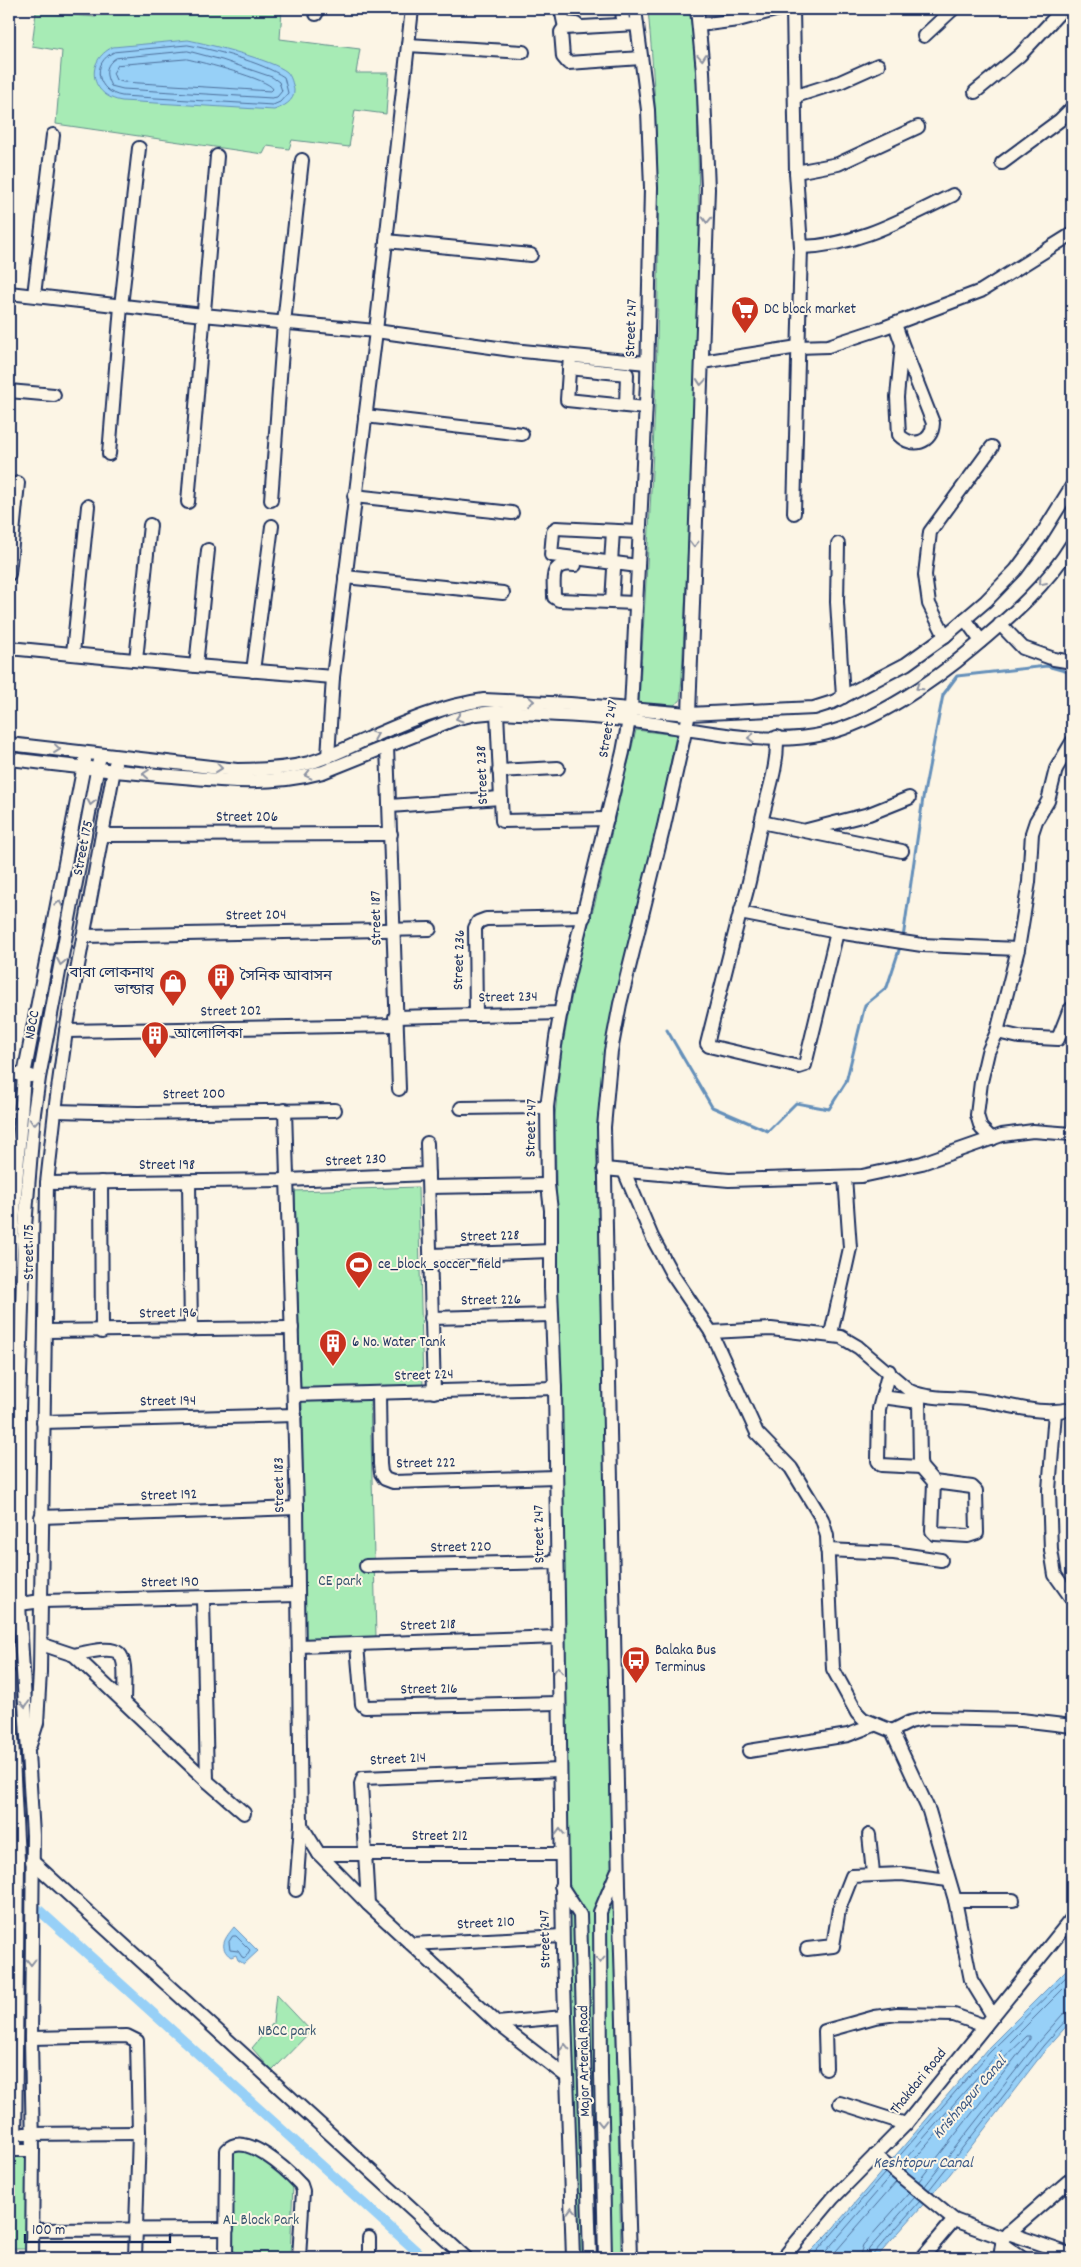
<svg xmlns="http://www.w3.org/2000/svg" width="1081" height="2267" viewBox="0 0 1081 2267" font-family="Dekko,'Noto Sans Bengali',sans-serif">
	<rect width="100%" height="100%" fill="#fcf5e5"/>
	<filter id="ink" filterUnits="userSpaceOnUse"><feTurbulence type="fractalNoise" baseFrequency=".02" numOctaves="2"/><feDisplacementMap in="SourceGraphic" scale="10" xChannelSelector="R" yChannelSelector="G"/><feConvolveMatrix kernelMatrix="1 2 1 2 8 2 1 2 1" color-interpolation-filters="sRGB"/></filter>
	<g filter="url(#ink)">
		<!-- green -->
		<g fill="#a7ebb5" stroke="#618d8a">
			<path d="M96,9H282L280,39L360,49L356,73H389L386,114L355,110L349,147L292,140L289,149L267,146L263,154L56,124L62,51L32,46L36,12L96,17Z"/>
			<path d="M648,9H691L697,89L700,273L682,676L680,701L674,705L639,703C652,472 670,240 648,9Z"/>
			<path d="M636,730L676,735L649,869L618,986L608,1031L601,1091L597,1152L621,2258H580L572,2091L567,1875L555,1116L561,1055L578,961L595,903Z"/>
			<path d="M418,1187L423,1387L301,1391L295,1191Z"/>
			<path d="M370,1398L376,1637L306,1640L302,1401Z"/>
			<path d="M276,1994L311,2031L272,2071L252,2048L273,2023Z"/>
			<path d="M31,2150L28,2249H9V2152Z"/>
			<path d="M252,2151L293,2184L290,2258H229L233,2152Z"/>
		</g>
		<!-- water -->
		<g fill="#97d0f7" stroke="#6590ba">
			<path d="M188,40C208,44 273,60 287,72C291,76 293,84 294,90C295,101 283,107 274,110L122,101C90,96 84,61 113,47Z"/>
			<path d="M234,1927L258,1951L244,1964L238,1960L236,1955L231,1957C217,1947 226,1937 234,1927Z"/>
			<path d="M1072,1964V2020L1046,2049L950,2174L876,2258H804L828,2234L987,2049Z"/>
		</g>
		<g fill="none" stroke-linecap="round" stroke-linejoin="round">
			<!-- shore -->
			<g stroke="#4d6f9b" stroke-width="1">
				<path d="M188,45C215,50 261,62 284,77L288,93L280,102L273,105L122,96C97,92 90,63 114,52Z"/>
				<path d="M188,51L222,60L272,77L279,82L282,91L277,97L272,98L123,89L111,86C105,75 104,65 116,58Z"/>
				<path d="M187,59C201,62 269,79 273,89L271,91L123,82L116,80L113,73L118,65Z"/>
				<path d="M233,1936H236L250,1950L245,1958L242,1957L238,1951L230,1950L229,1942Z"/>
				<path d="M895,2161L990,2052L1072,1971"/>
				<path d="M900,2165L995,2057L1072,1980"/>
				<path d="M905,2170L1000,2062L1027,2036H1030V2039L919,2181"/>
				<path d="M925,2186L1038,2042L1063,2014L1072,2011"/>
				<path d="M929,2190L1043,2046L1067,2019L1072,2017"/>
				<path d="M811,2258L885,2173"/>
				<path d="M820,2258L890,2177"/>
				<path d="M830,2258L896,2182"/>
				<path d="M859,2258L863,2245L909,2193"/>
				<path d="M866,2258L869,2249L915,2197"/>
				<path d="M873,2258L874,2253L920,2201"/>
			</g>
			<!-- stream -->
			<g stroke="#6590ba" stroke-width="3">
				<path d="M903,938L923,798L943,695L957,676L1047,666L1072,673"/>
				<path d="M667,1030L712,1107L768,1131L796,1103L829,1109L846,1082L865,1005L887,987L901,944"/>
			</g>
			<!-- canal -->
			<path stroke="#97d0f7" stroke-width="10" d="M9,1883L424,2258"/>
			<!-- minor casing -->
			<g stroke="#1b2f5e" stroke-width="16">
				<g id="minor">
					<path d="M561,9L564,23L576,24"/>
					<path d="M622,9L623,21"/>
					<path d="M793,9L796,172L801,247L794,513"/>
					<path d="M316,14V9"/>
					<path d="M637,24L564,28L561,32L563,57L568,63L641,58"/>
					<path d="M699,25L738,20L779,9"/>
					<path d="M924,36L953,9"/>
					<path d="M408,45L523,52"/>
					<path d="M975,92L1020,55L1063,9"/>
					<path d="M796,96L840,82L878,65"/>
					<path d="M1002,163L1060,120L1072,108"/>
					<path d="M796,172L838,164L918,127"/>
					<path d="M386,241L531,255"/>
					<path d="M801,247C857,246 903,219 953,195"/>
					<path d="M9,293L203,315L376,331L512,350L647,363"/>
					<path d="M34,295L53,135"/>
					<path d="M895,324L902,344L897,397L899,435C912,448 932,444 933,423L902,344"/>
					<path d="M570,356L567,400L645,408"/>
					<path d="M702,362L798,347L828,346L883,328L981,291L1072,234"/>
					<path d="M569,368L627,374L626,406"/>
					<path d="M9,391L54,395"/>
					<path d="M365,416L522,434"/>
					<path d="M109,454L121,306L139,148"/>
					<path d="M354,496L512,513"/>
					<path d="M271,500L284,323L302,160"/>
					<path d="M188,502L217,156"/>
					<path d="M838,544L837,602L843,697"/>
					<path d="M611,563L613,531"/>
					<path d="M575,565C549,562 554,577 554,597L559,600L636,603"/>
					<path d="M638,566L551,555L553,532L556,528L639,532"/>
					<path d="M9,574L18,483"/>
					<path d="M345,577L503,593"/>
					<path d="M612,602L614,569"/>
					<path d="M965,619L981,641"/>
					<path d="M1000,624L1023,648L1054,659L1072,662"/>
					<path d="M945,636L929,604L925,575L930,532L992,447"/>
					<path d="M9,648L196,666L333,677"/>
					<path d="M73,653L88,506"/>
					<path d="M136,660L150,525"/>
					<path d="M196,666L208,550"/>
					<path d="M253,671L272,526"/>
					<path d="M497,712L502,821L607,819"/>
					<path d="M777,737C778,769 767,794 761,823C754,853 751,884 740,913L707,1044L709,1046L799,1067L805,1065L837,932"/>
					<path d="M9,744L237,770C261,770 285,769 309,763C330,757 349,747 369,738C405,722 445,705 484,700L570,704L689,714L814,708L833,702L906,664L945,636L986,601L1016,570L1039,539L1072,486"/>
					<path d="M387,746L399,1089"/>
					<path d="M328,757L333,677L376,331L412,9"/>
					<path d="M9,759C63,765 117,772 172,776C225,781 271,786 323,772L455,719L476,714L497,712C543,714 588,715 633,721C694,728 764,748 824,734C875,722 934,681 973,648C1009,618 1048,584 1072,544"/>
					<path d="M499,771L558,768"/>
					<path d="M390,806L500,798"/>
					<path d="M761,822L902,851"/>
					<path d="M807,830L869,814L909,798"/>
					<path d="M103,835L391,834"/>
					<path d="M740,913L837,932L922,945L1018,949"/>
					<path d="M83,936L430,929"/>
					<path d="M476,1015L475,928L478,922L486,919L584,917"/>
					<path d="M395,1017L561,1013"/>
					<path d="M66,1031L396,1025"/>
					<path d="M997,1032L1019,1037L1058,1039L1069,1011L1072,1008"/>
					<path d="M9,1073L31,1076"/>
					<path d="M461,1108L547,1107"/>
					<path d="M285,1110L297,1508L301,1825L319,1854L368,1904L497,2023L566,2076"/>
					<path d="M55,1111L138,1113L335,1110"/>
					<path d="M992,1139L981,1128L977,1115L981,1082L988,1052L997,1032L1018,949L1029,882L1032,833L1036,821L1048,801L1056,769L1072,742"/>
					<path d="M427,1143L434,1392"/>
					<path d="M604,1169L729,1180L862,1176L922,1163L1002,1135L1033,1131L1072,1134"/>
					<path d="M624,1171L652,1237L672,1274L711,1332L757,1433L791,1468L822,1519L827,1536L833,1669L857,1713L863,1719L892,1731L929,1811L955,1900L971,1980L993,2016"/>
					<path d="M101,1182L102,1332"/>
					<path d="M189,1182L191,1330"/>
					<path d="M47,1183L287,1180L428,1174"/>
					<path d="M429,1187L548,1185"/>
					<path d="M431,1255L551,1251"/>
					<path d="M9,1281L24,1075L85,760"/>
					<path d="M431,1318L551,1315"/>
					<path d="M46,1331L292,1328"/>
					<path d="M711,1332L771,1329L841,1337L858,1347L910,1391C931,1400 954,1397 976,1400C1012,1404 1035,1416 1072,1409"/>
					<path d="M831,1334L850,1248L845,1177"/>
					<path d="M889,1371L879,1409L878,1461L881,1465L921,1467"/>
					<path d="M379,1393L380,1464L381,1473L385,1479L393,1482L555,1477"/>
					<path d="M294,1395L555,1388"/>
					<path d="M882,1397L919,1402L920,1462L921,1467L934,1482L972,1487L976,1491L977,1533L968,1536L935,1534L932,1531L934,1482"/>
					<path d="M1055,1412L1049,1490L1051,1550L1055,1575L1072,1599"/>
					<path d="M43,1422L295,1415"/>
					<path d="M41,1517L297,1508"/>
					<path d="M827,1550L894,1553L941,1560"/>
					<path d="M366,1566L557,1562"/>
					<path d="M203,1599L207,1781"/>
					<path d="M9,1601L19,1604L42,1601L298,1595"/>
					<path d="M41,1644L74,1655L207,1781L244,1813"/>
					<path d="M357,1645L362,1704L365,1707L558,1703"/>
					<path d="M299,1646L558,1637"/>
					<path d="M74,1655C129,1642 125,1651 124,1702"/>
					<path d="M9,1675L18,1860L15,2150"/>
					<path d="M892,1731L910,1722L928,1718L1021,1720L1072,1726"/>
					<path d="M30,1745L37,1723L40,1672L47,1183L55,1111L66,1031L115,764"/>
					<path d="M749,1751L848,1735L874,1725"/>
					<path d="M869,1835L873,1873"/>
					<path d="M319,1854H561"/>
					<path d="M32,1861L466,2258"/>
					<path d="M561,1886L580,1915L590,2258"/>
					<path d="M296,1890L301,1825"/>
					<path d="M955,1900H1013"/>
					<path d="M368,1904L361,1784L363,1778L560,1770"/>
					<path d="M412,1944L562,1936"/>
					<path d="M807,1949L833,1946L839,1909L852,1876L902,1874L948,1880"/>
					<path d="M497,2023L564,2017"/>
					<path d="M31,2038L127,2036L137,2041L139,2133L135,2258"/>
					<path d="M826,2068L825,2031L875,2017L897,2014L954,2015L985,2026"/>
					<path d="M840,2103L906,2124"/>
					<path d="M24,2134L139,2133"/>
					<path d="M9,2150H33L31,2038L33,1835L19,1604V1407L24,1239L34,1113L39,1078L100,755"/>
					<path d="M875,2155L954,2220L1003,2238"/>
					<path d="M34,2230L227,2229"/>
					<path d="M1008,2233L1072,2255"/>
					<path d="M1002,2244L1022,2258"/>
					<path d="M32,2258L33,2150"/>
					<path d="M226,2258L227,2150C245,2130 288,2171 301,2185L303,2191L299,2258"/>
					<path d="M369,2258V2238"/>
					<path d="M573,2258L563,1952L555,1388L551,1288V1210L548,1185L547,1107L556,1038L564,993L623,752L631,709L647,382L651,188L648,110L635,9"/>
					<path d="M605,2258L601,2074L600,1912L617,1872"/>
					<path d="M630,2258L619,1886L604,1127L611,1051L620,1004L664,826L689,714L708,189L703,71L697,9"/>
					<path d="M783,2258L833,2198L906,2124L1072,1918"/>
					<path d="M922,2258L954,2220"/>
					<path d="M1000,2258L1003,2238L1072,2178"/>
				</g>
			</g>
			<!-- minor -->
			<use href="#minor" stroke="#fcf5e5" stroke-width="12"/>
		</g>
		<!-- one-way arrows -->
		<defs><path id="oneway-chevron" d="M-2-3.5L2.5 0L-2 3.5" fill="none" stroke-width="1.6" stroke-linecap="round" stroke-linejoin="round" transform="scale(1.25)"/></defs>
		<g stroke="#8c92a2">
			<use href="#oneway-chevron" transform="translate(702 57) rotate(85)"/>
			<use href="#oneway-chevron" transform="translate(707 220) rotate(91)"/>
			<use href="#oneway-chevron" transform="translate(701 382) rotate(95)"/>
			<use href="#oneway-chevron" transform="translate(694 544) rotate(92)"/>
			<use href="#oneway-chevron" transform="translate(1042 582) rotate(131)"/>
			<use href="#oneway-chevron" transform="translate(919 687) rotate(146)"/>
			<use href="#oneway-chevron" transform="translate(531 701) rotate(4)"/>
			<use href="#oneway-chevron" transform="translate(459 718) rotate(164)"/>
			<use href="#oneway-chevron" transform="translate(375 735) rotate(-22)"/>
			<use href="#oneway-chevron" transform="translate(751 738) rotate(179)"/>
			<use href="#oneway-chevron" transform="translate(57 749) rotate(6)"/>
			<use href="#oneway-chevron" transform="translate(219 768) rotate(6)"/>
			<use href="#oneway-chevron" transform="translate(146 774) rotate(-175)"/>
			<use href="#oneway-chevron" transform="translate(308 775) rotate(167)"/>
			<use href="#oneway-chevron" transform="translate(91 802) rotate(101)"/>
			<use href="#oneway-chevron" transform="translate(59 904) rotate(-79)"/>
			<use href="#oneway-chevron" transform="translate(61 962) rotate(101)"/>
			<use href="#oneway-chevron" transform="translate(34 1122) rotate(94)"/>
			<use href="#oneway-chevron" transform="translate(558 1670) rotate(-90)"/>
			<use href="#oneway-chevron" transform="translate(25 1704) rotate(86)"/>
			<use href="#oneway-chevron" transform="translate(560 1832) rotate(-91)"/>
			<use href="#oneway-chevron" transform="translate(600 1960) rotate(90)"/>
			<use href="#oneway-chevron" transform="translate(31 1962) rotate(90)"/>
			<use href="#oneway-chevron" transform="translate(565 2047) rotate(-91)"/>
			<use href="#oneway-chevron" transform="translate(602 2123) rotate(89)"/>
			<use href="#oneway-chevron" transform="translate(572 2210) rotate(-92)"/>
		</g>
	</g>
	<!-- icons -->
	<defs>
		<g id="supermarket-pin" transform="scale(1.4375)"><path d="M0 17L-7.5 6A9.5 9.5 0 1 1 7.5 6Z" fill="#c8321e" stroke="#fcf5e5"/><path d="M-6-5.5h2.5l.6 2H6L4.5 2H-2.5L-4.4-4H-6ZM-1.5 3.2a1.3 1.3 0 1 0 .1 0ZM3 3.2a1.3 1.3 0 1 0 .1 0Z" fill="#fff"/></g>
		<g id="building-pin" transform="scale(1.4375)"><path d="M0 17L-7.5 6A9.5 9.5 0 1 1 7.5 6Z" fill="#c8321e" stroke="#fcf5e5"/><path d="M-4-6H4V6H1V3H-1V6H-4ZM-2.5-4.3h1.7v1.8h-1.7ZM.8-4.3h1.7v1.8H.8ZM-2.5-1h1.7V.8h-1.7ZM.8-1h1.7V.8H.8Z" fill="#fff"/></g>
		<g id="shop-pin" transform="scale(1.4375)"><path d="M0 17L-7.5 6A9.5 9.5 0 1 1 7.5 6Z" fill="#c8321e" stroke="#fcf5e5"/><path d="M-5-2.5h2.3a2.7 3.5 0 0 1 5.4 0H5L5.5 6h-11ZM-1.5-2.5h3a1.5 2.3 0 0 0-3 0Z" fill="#fff"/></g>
		<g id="stadium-pin" transform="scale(1.4375)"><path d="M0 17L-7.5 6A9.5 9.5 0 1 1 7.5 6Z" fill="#c8321e" stroke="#fcf5e5"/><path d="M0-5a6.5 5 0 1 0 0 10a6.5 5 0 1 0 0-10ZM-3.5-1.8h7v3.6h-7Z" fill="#fff"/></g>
		<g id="bus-pin" transform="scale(1.4375)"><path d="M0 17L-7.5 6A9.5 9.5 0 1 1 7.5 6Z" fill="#c8321e" stroke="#fcf5e5"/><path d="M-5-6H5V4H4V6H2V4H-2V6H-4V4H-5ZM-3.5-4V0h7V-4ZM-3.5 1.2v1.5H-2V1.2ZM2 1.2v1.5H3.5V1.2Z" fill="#fff"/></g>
	</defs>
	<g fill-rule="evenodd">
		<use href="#supermarket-pin" x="745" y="310"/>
		<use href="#building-pin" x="221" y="977"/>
		<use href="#shop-pin" x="173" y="983"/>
		<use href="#building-pin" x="155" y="1035"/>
		<use href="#stadium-pin" x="359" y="1265"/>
		<use href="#building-pin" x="333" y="1343"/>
		<use href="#bus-pin" x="636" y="1660"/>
	</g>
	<g text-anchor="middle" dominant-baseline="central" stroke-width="4" stroke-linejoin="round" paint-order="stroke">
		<!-- poi labels -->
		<g font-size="15" fill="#1b2f5e" stroke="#fcf5e5" text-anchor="start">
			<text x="764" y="310">DC block market</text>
			<text x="154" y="974" text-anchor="end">বাবা লোকনাথ<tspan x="154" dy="17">ভান্ডার</tspan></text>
			<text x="240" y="977">সৈনিক আবাসন</text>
			<text x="174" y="1035">আলোলিকা</text>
			<text x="378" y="1265">ce_block_soccer_field</text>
			<text x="352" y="1343">6 No. Water Tank</text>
			<text x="655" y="1651">Balaka Bus<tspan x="655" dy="17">Terminus</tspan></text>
		</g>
		<!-- street labels -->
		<g font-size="15" fill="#1b2f5e" stroke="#fcf5e5">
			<text transform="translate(632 328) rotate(-88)">Street 247</text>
			<text transform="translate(609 729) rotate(-80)">Street 247</text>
			<text transform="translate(483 775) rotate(-92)">Street 238</text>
			<text x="247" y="818">Street 206</text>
			<text transform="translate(84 848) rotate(-79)">Street 175</text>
			<text transform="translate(256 916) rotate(-1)">Street 204</text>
			<text transform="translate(377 918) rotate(-91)">Street 187</text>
			<text transform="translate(460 960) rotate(-88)">Street 236</text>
			<text transform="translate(508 998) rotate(-1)">Street 234</text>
			<text transform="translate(231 1012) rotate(-1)">Street 202</text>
			<text transform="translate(33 1025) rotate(-79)">NBCC</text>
			<text transform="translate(194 1095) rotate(-1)">Street 200</text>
			<text transform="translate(532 1128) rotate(-89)">Street 247</text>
			<text transform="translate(356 1161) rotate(-3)">Street 230</text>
			<text x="167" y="1166">Street 198</text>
			<text transform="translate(490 1237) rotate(-2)">Street 228</text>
			<text transform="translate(30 1252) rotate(-90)">Street 175</text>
			<text transform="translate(491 1301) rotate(-1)">Street 226</text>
			<text transform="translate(168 1314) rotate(-1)">Street 196</text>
			<text transform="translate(424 1376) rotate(-2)">Street 224</text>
			<text transform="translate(168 1402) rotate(-1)">Street 194</text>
			<text transform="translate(426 1464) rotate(-1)">Street 222</text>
			<text transform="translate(280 1485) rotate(-91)">Street 183</text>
			<text transform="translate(169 1496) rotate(-2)">Street 192</text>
			<text transform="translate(540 1534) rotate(-91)">Street 247</text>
			<text transform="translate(461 1548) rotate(-1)">Street 220</text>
			<text transform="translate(170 1583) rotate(-1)">Street 190</text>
			<text transform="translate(428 1626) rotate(-2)">Street 218</text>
			<text transform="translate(429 1690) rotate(-1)">Street 216</text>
			<text transform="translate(398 1760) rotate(-3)">Street 214</text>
			<text x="440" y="1837">Street 212</text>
			<text transform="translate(486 1924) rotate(-3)">Street 210</text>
			<text transform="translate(546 1939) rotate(-91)">Street 247</text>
			<text transform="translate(585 2061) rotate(-91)">Major Arterial Road</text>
			<text transform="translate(919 2082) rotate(-51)">Thakdari Road</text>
		</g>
		<!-- park labels -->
		<g font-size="15" fill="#37556f" stroke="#fcf5e5">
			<text x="340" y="1582">CE park</text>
			<text x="287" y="2032">NBCC park</text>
			<text x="261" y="2221">AL Block Park</text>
		</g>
		<!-- water labels -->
		<g font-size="16" font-style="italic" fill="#3a5784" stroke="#fcf5e5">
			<text transform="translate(970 2098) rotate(-49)">Krishnapur Canal</text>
			<text x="923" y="2163">Keshtopur Canal</text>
		</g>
	</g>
	<!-- margin -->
	<rect width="1081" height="2267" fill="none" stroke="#fcf5e5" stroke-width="30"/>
	<rect x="15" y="15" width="1051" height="2237" fill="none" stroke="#1b2f5e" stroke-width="2" filter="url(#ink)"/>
	<!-- scale -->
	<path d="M25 2234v8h145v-8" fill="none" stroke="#1b2f5e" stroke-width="2.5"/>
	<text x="32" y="2234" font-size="15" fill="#1b2f5e" stroke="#fcf5e5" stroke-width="4" paint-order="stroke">100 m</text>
</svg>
